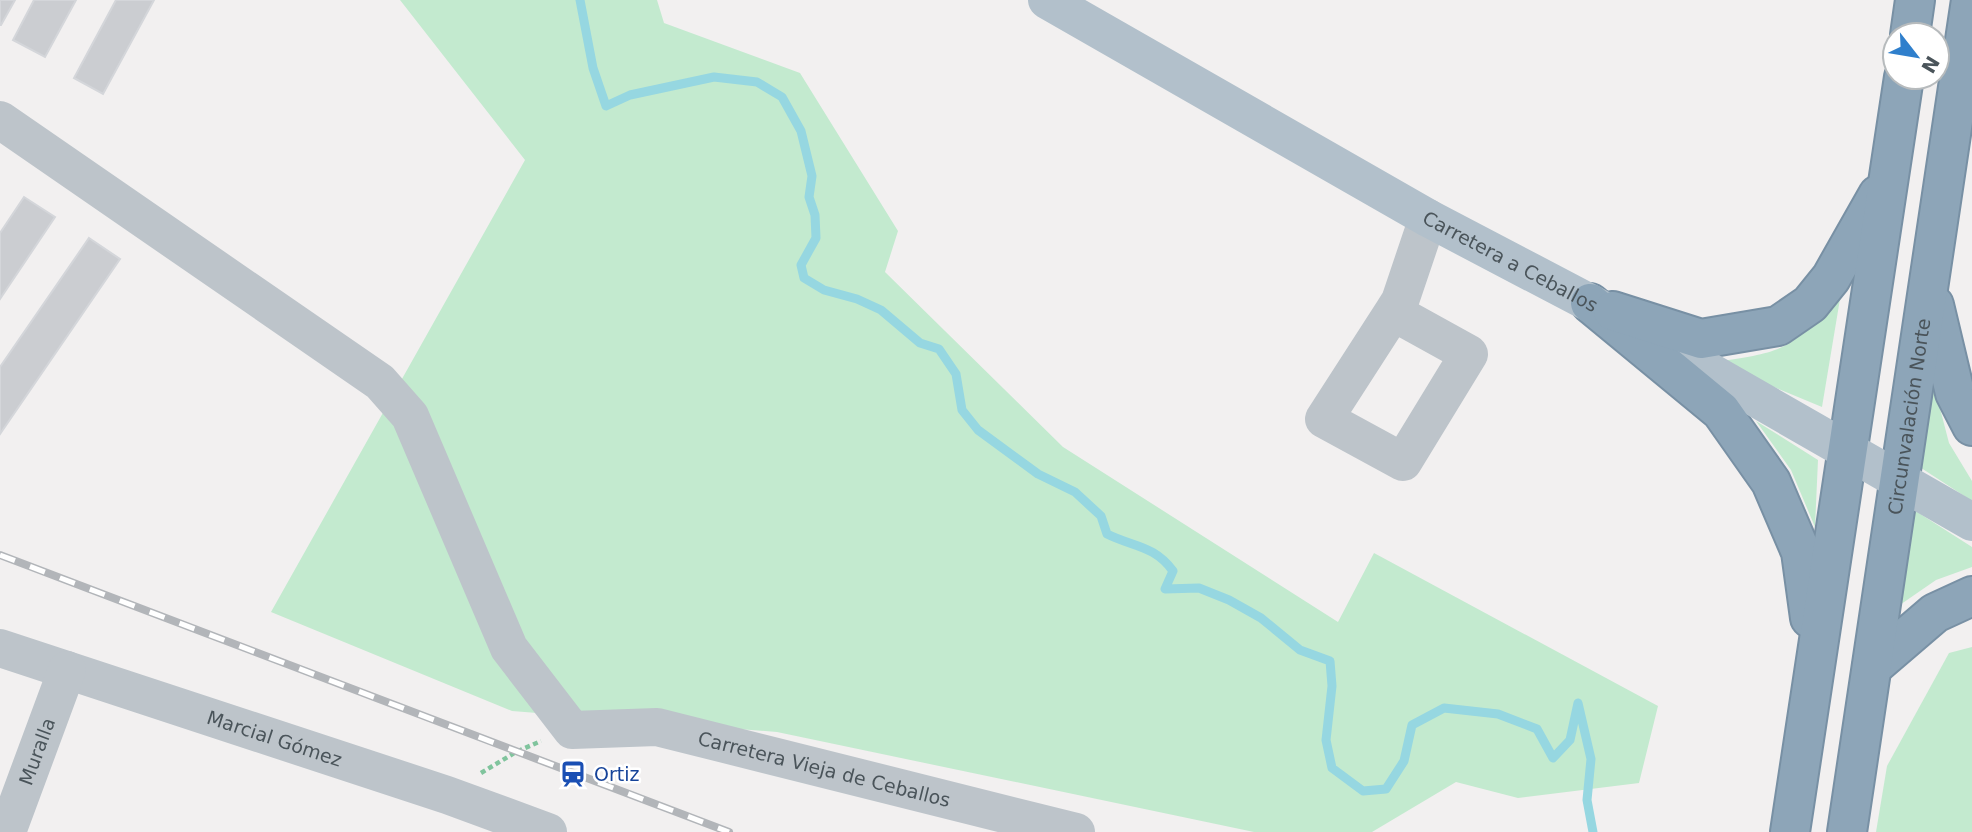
<svg xmlns="http://www.w3.org/2000/svg" width="1972" height="832" viewBox="0 0 1972 832" font-family="'DejaVu Sans',sans-serif">
	<rect width="100%" height="100%" fill="#f2f0f0"/>
	<!-- green -->
	<g fill="#c3eacf">
		<path d="M400,0H657L664,23L800,73L898,231L885,272L1063,447L1338,622L1374,553L1658,706L1639,783L1518,798L1456,782L1372,832H1254L777,732L512,711L271,612L525,160Z"/>
		<path d="M1842,287L1822,407L1714,362C1790,352 1796,347 1842,287Z"/>
		<path d="M1930,370L1949,443L1972,481V501L1915,464Z"/>
		<path d="M1756,421L1818,460L1815,527L1791,470Z"/>
		<path d="M1914,510L1972,547V567L1936,580L1894,609Z"/>
		<path d="M1972,647V832H1876L1887,766L1949,653Z"/>
	</g>
	<g fill="none" stroke-linecap="round" stroke-linejoin="round">
		<!-- stream -->
		<path stroke="#96d7e1" stroke-width="9" d="M580,0L593,68L606,106L630,95L714,77L757,82L782,97L801,131L812,176L809,197L815,215L816,238L801,265L804,278L824,290L857,299L881,310L920,343L939,349L956,374L962,410L978,430L1038,474L1075,492L1101,516L1107,534C1133,547 1154,545 1173,571L1165,589L1199,588L1229,600L1261,618L1300,650L1330,661L1332,686L1326,740L1332,768L1363,791L1386,789L1404,761L1412,725L1444,708L1498,714L1537,729L1553,758L1570,740L1578,703L1591,759L1587,800L1593,832"/>
	</g>
	<!-- building -->
	<g fill="#cbcdd1" stroke="#d4d6da" stroke-width="2">
		<path d="M0,0H15L1,25H0Z"/>
		<path d="M34,0H76L45,57L13,40Z"/>
		<path d="M116,0H154L103,94L74,78Z"/>
		<path d="M24,197L55,217L0,299V233Z"/>
		<path d="M89,238L120,259L0,434V367Z"/>
	</g>
	<g fill="none" stroke-linecap="round" stroke-linejoin="round">
		<!-- highway casing -->
		<g stroke="#7890a4" stroke-width="42">
			<g id="highway">
				<path d="M1910,35L1915,0"/>
				<path d="M1590,303L1721,411L1771,482L1801,552L1810,618"/>
				<path d="M1934,305L1955,393L1972,426"/>
				<path d="M1613,311L1701,339L1778,326L1810,304L1831,278L1878,195"/>
				<path d="M1872,667L1935,613L1972,596"/>
				<path d="M1790,832L1904,77"/>
				<path id="s5" d="M1847,832L1971,0"/>
			</g>
		</g>
		<!-- path -->
		<path stroke="#80c49d" stroke-width="4.5" stroke-dasharray="5 3.5" stroke-linecap="butt" d="M481,773L516,752L541,741"/>
		<!-- minor -->
		<g stroke="#bdc4ca" stroke-width="38">
			<path id="s1" d="M0,120L380,382L410,416L509,648L572,730L657,727L1076,832"/>
			<path d="M1393,312L1469,354L1403,462L1324,419L1393,312L1400,301L1428,218"/>
			<path id="s2" d="M0,648L447,795L548,832"/>
			<path id="s3" d="M7,832L67,670"/>
		</g>
		<!-- major -->
		<path stroke="#b2c0cb" stroke-width="38" id="s4" d="M1047,0L1428,218L1590,303L1972,522"/>
		<!-- highway -->
		<use href="#highway" stroke="#8da5b8" stroke-width="38"/>
		<!-- rail casing -->
		<g stroke="#b2b5b9" stroke-width="8">
			<path id="rail" d="M0,555L729,832"/>
		</g>
		<!-- rail -->
		<use href="#rail" stroke="#fff" stroke-width="5" stroke-dasharray="16" stroke-linecap="butt"/>
	</g>
	<!-- icons -->
	<defs>
		<g id="station-bare" transform="scale(2.1)"><path d="M-3-6H3Q5-6 5-4V2Q5 4 3 4L4.5 6H3L1.5 4h-3L-3 6H-4.5L-3 4Q-5 4-5 2V-4Q-5-6-3-6ZM-3.5-4v3h7v-3ZM-3.5 1v1.5H-2V1ZM2 1v1.5H3.5V1Z" fill="#1a4fb4" stroke="#fff" stroke-width="2.5" paint-order="stroke"/></g>
	</defs>
	<g fill-rule="evenodd">
		<use href="#station-bare" x="573" y="774"/>
	</g>
	<g text-anchor="middle" dominant-baseline="central" stroke-width="5" stroke-linejoin="round" paint-order="stroke">
		<!-- street labels -->
		<g font-size="19" fill="#4a545a" stroke="#fff">
			<text stroke="none"><textPath href="#s4" startOffset="532">Carretera a Ceballos</textPath></text>
			<text stroke="none"><textPath href="#s5" startOffset="420">Circunvalación Norte</textPath></text>
			<text stroke="none"><textPath href="#s2" startOffset="289">Marcial Gómez</textPath></text>
			<text stroke="none"><textPath href="#s3" startOffset="86">Muralla</textPath></text>
			<text stroke="none"><textPath href="#s1" startOffset="1120">Carretera Vieja de Ceballos</textPath></text>
		</g>
		<!-- transit labels -->
		<g font-size="19" fill="#164399" stroke="#fff" text-anchor="start">
			<text x="594" y="774">Ortiz</text>
		</g>
	</g>
	<!-- north arrow -->
	<g transform="translate(1916 56) rotate(121)"><circle r="33" fill="#ffffff" stroke="#b7bbbd" stroke-width="2"/>
	<path d="M0-5L12 26L0 18L-12 26Z" fill="#2f7fcc"/>
	<text y="-10" font-size="19" font-weight="bold" text-anchor="middle" fill="#4a545a">N</text>
	</g>
</svg>
